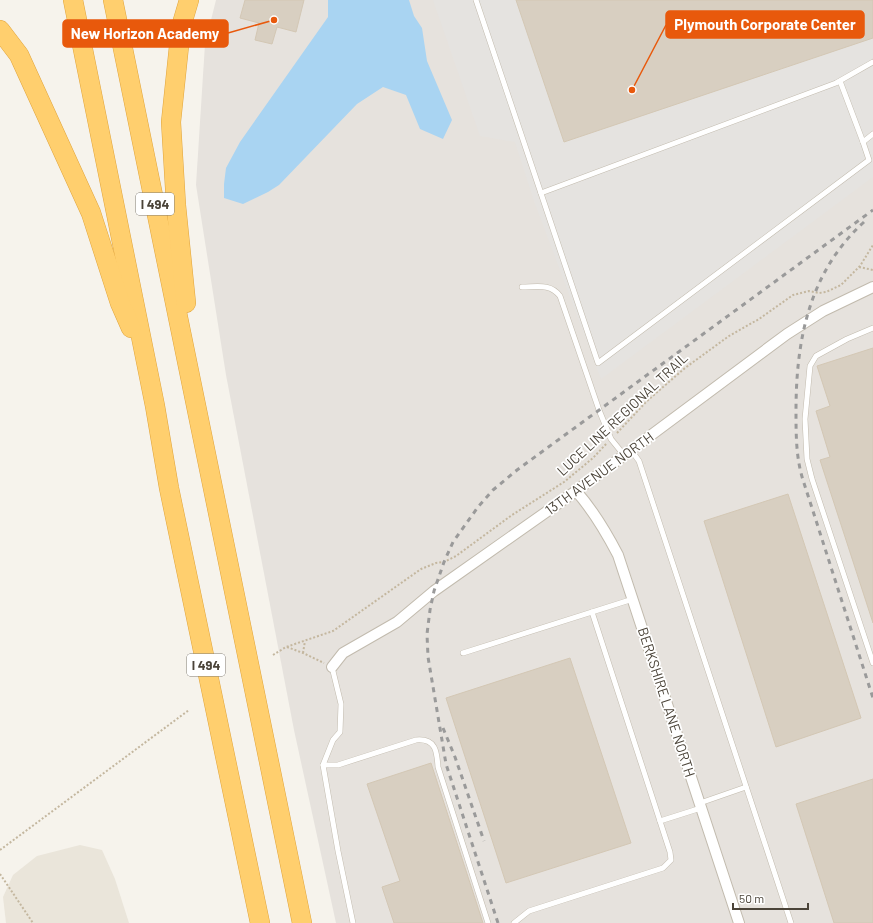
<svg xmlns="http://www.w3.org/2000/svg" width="873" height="923" viewBox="0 0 873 923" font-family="Barlow,sans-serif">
	<rect width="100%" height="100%" fill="#f6f3ec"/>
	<!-- residential -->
	<path fill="#eae5da" d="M80,845L102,850L115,879L129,923H6L3,897L13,875L37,856Z"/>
	<!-- industrial -->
	<path fill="#e6e2dd" d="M216,0H873V923H336L294,730L226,375L196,185L205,44Z"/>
	<!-- parking -->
	<path fill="#e5e3e0" d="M433,0H873V177L601,379L534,201L515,142L480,136Z"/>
	<!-- water -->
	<path fill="#a9d4f2" d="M328,0H409L414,16L422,28L427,61L452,120L443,139L420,129L406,95L383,87L357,104L279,185L268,192L243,204L224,198V184L226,168L240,142L328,17Z"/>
	<!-- building -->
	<g fill="#d8cfc1" stroke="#d3c7b4">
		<path d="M245,0H304L296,32L277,27L272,44L255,40L259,23L240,18Z"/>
		<path d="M516,0H873V38L564,142Z"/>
		<path d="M873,348V623L820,460L830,457L816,411L830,406L817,366Z"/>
		<path d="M788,494L861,718L776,747L704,521Z"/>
		<path d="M570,658L631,843L506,883L446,698Z"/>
		<path d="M431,763L483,923H394L382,887L400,881L367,784Z"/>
		<path d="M873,779V923H834L796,804Z"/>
	</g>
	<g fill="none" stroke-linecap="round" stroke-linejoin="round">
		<!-- lane casing -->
		<g stroke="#c2bbae" stroke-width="6">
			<g id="lane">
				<path d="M476,0L598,363L869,160L863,142L873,134"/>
				<path d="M840,81L863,142"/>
				<path d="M541,193L836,83L873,62"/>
				<path d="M522,287C537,287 550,283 560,296L599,410L611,439L624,455"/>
				<path d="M873,328L847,339L816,356L810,366L805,419L807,459L812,479L873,663"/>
				<path d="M631,450L639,461L791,923"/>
				<path d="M463,653L633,599"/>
				<path d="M332,667L341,704L340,732L333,740L323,765L338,851L353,923"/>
				<path d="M323,765H338L416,740C436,738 437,752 438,767L488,923"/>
				<path d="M700,803L746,787"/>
				<path d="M660,821L701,808"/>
				<path d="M514,923L529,911L663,868L671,860L670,852L592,612"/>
			</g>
		</g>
		<!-- street casing -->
		<g stroke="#c2bbae" stroke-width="12">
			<g id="street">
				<path d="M576,491C593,510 606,532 618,555L739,923"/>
				<path d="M332,667L343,653L397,622L434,591L576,491L787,334L823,311L873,287"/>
			</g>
		</g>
		<!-- highway casing -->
		<g stroke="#e0a43c" stroke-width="20">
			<g id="highway">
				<path d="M73,0L155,406L169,488L260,923"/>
				<path d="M113,0L302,923"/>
				<path d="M0,30L19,55L91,213L120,303L131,328"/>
				<path d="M186,303L176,205L171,122L181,27L189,0"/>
			</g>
		</g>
		<!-- path -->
		<g stroke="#c4b79f" stroke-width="2" stroke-dasharray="2 2" stroke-linecap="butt">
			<path d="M859,267L873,270"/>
			<path d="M617,433L647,401L685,368L729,336L759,319L793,295L809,291L819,293L826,292L841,285L860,266L873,245"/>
			<path d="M287,647L303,653L324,663"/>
			<path d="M303,653L305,641"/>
			<path d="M273,655L286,647L333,631L421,569L436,563L444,562L456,556L512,515L564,482L593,458L607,443"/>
			<path d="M0,850L189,710"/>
			<path d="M0,874L33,923"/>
		</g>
		<!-- lane -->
		<use href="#lane" stroke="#fff" stroke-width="5"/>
		<!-- street -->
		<use href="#street" stroke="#fff" stroke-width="10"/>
		<!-- highway -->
		<use href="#highway" stroke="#ffcf6e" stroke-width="19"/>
		<!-- rail -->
		<g stroke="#9a9a9a" stroke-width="3" stroke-dasharray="5 5" stroke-linecap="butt">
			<path d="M864,222C809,272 796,340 796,411C796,435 796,458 803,480L873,698"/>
			<path d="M443,728L455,757L484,841"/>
			<path d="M498,923L446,764L428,657L427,634L430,610L434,591L444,562L453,542L478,507L493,490L517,470L873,210"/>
		</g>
	</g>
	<g text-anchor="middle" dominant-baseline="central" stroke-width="3.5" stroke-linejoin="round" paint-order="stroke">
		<!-- shield labels -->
		<g fill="#fff" stroke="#817c74" stroke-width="1">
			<rect x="136" y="193" width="38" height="22" rx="3"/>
			<rect x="187" y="654" width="38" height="22" rx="3"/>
		</g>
		<g font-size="13" font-weight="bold" fill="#4b4439">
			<text x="155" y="204">I 494</text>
			<text x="206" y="665">I 494</text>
		</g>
		<!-- street labels -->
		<g font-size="14" fill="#4b4439" stroke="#fff">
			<text transform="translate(622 414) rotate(-43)">LUCE LINE REGIONAL TRAIL</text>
			<text transform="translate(599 473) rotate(-36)">13TH AVENUE NORTH</text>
			<text transform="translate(667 702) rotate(72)">BERKSHIRE LANE NORTH</text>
		</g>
	</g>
	<!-- callouts -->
	<path fill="none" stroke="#e8590c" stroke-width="1.5" d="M632 90L666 25M274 20L228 33"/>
	<g fill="#e8590c" stroke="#fff" stroke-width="1.5">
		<circle cx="632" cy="90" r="4"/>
		<circle cx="274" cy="20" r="4"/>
	</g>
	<g fill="#e8590c" stroke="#e8590c" stroke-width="1.5">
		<rect x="666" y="11" width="198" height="27" rx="4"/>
		<rect x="63" y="20" width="165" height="27" rx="4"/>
	</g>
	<g font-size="15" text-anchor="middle" font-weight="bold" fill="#fff">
		<text x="765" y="30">Plymouth Corporate Center</text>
		<text x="145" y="39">New Horizon Academy</text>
	</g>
	<!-- scale -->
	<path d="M733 903v6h75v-6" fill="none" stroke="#4b4439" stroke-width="2"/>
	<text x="739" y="903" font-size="12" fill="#4b4439" stroke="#ffffff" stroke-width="3" paint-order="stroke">50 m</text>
</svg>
